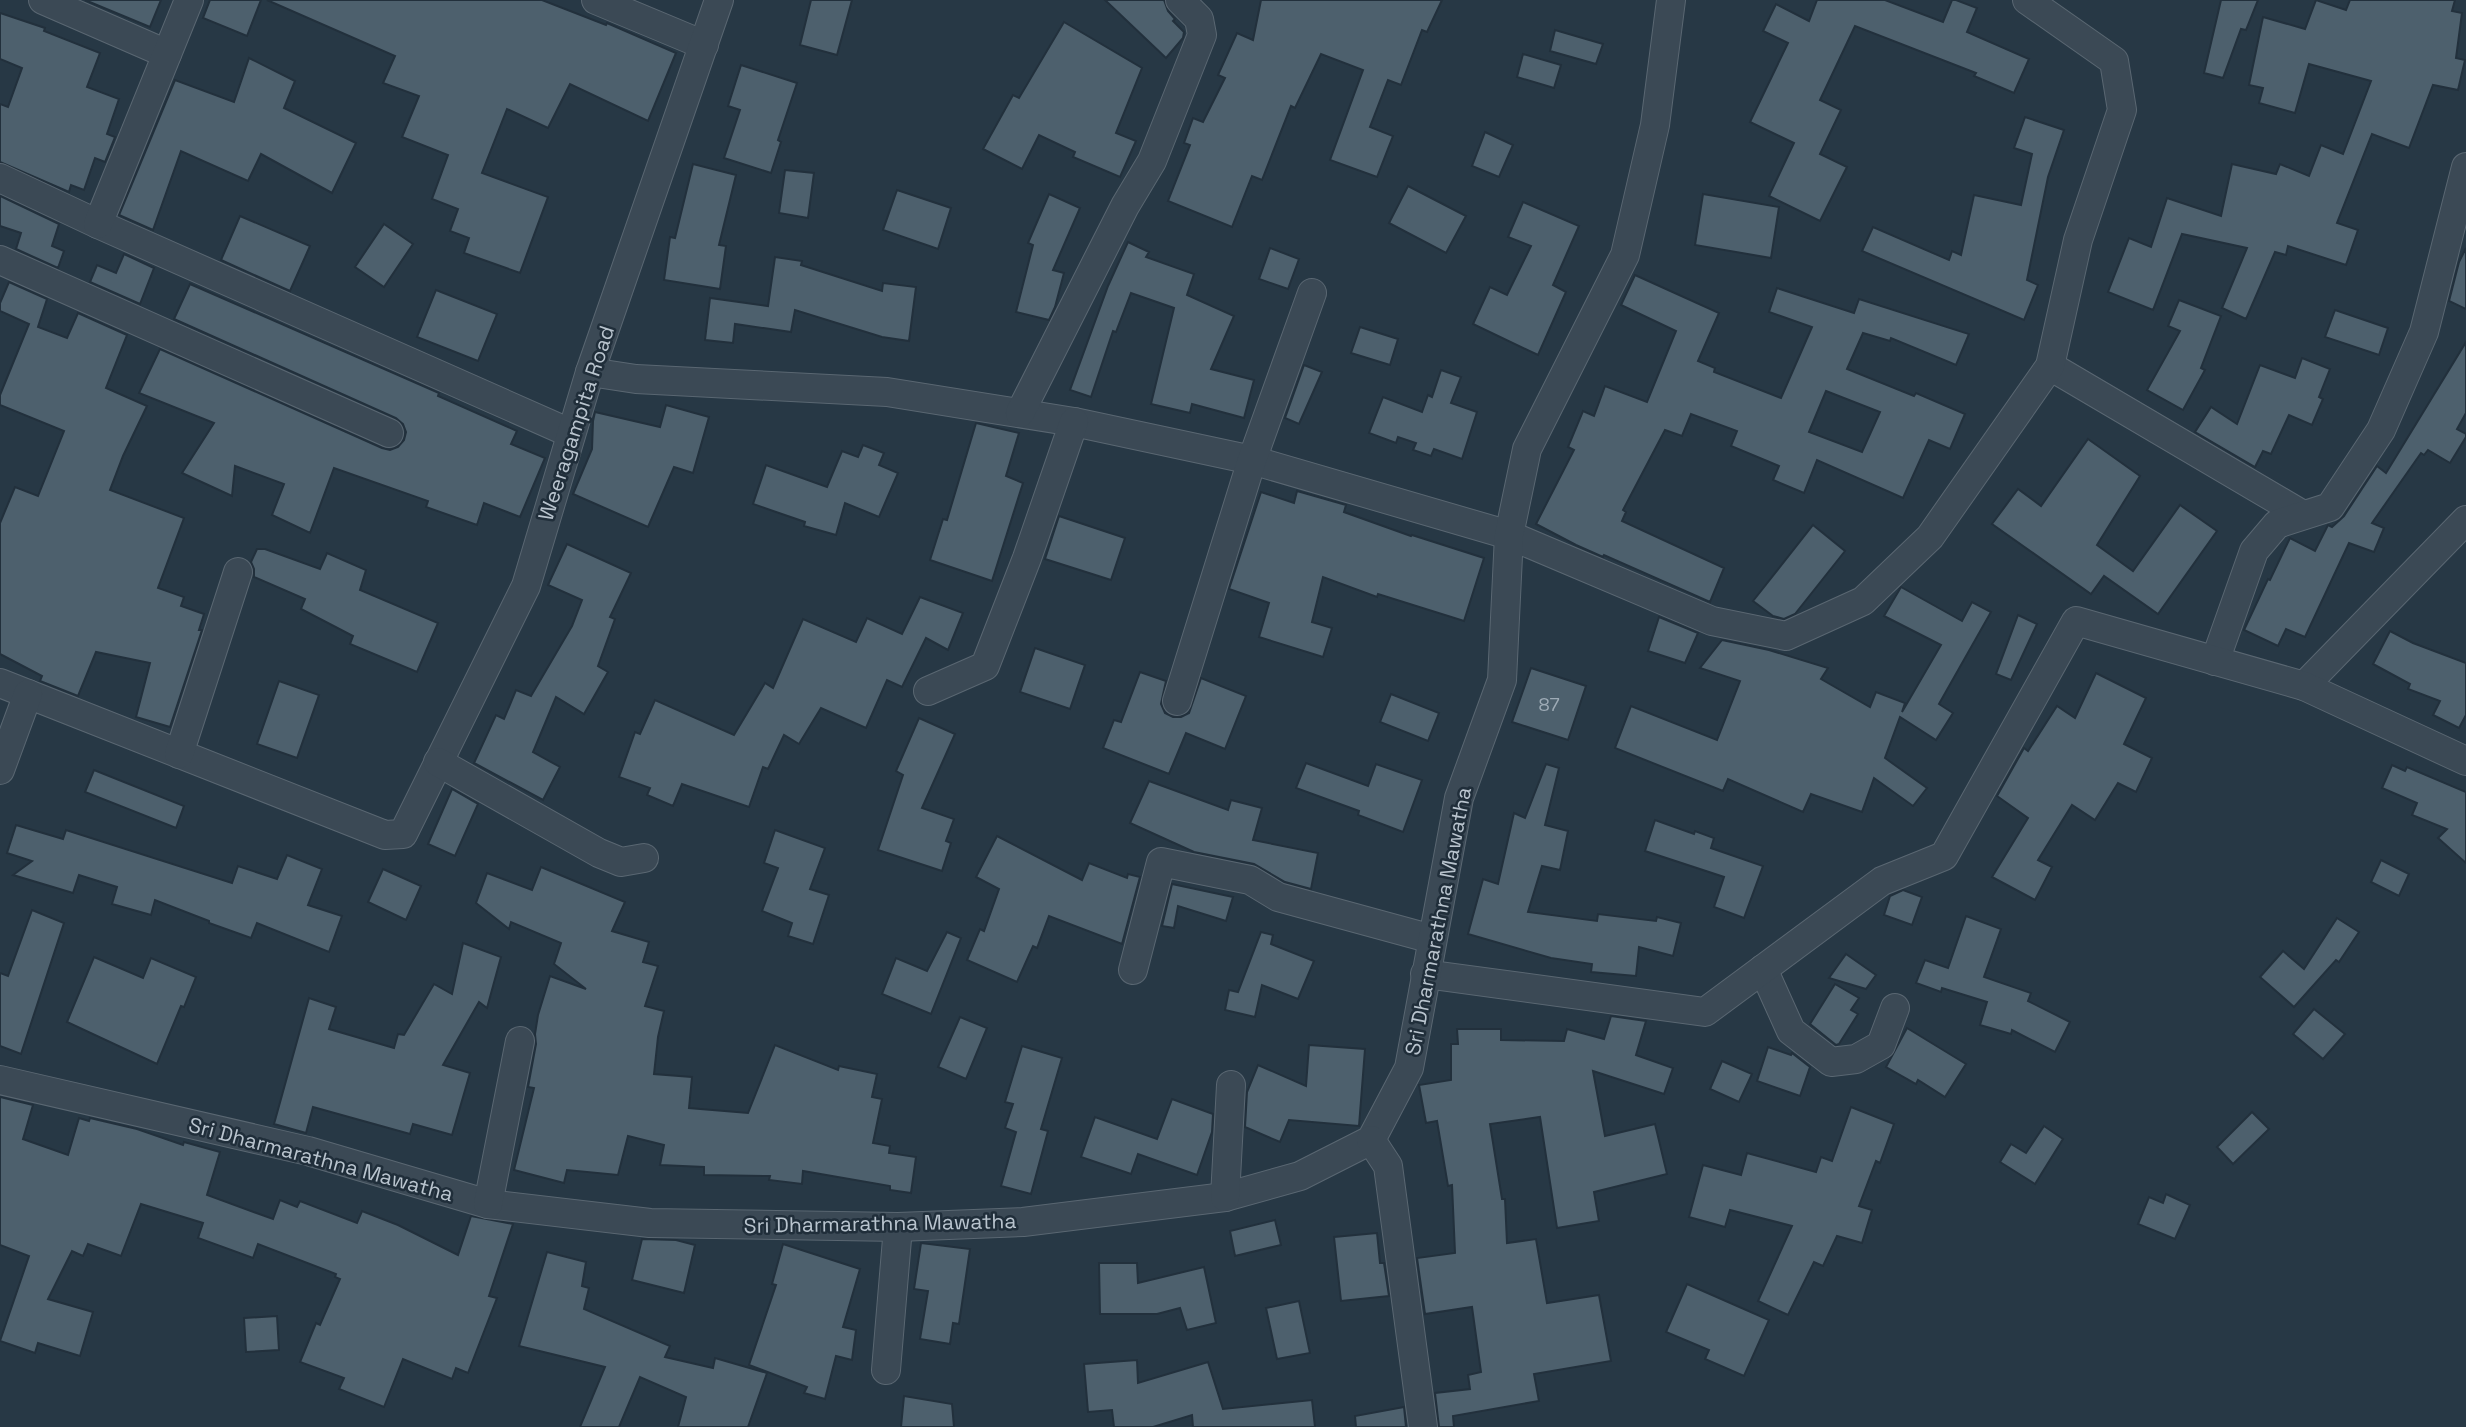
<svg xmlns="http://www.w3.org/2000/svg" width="2466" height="1427" viewBox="0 0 2466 1427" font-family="'Space Grotesk',sans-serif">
	<rect width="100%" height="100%" fill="#273845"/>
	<!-- building -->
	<g fill="#4d606d" stroke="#22303c" stroke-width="2" fill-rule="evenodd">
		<path d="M85,0H161L150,27Z"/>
		<path d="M210,0H261L247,36L203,18Z"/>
		<path d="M267,0H542L606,25L607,23L676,53L648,121L570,84L548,128L507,109L482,173L548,197L520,273L464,253L469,238L450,231L458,209L432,199L448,155L402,137L419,96L383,83L395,56Z"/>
		<path d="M811,0H852L837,55L800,45Z"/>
		<path d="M1105,0H1164L1168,11L1175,19L1173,21L1184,32L1183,38L1166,58Z"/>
		<path d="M1261,0H1442L1427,32L1422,30L1401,85L1388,80L1370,127L1393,136L1377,177L1330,160L1363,70L1321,54L1295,108L1291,106L1262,180L1252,176L1232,227L1168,201L1190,145L1184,143L1193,118L1203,122L1225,78L1218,75L1237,33L1253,40Z"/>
		<path d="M1817,0H1885L1943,22L1952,0H1956L1977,8L1967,32L2029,59L2014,93L1974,76L1976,73L1855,26L1820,100L1841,110L1820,154L1847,167L1820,221L1769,196L1794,143L1750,122L1788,43L1763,31L1776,4L1809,21Z"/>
		<path d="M2221,0H2258L2246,30L2241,29L2223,78L2204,73Z"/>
		<path d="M2316,0L2346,10L2350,0H2455L2452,11L2462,13L2456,58L2465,60L2458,90L2433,85L2409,148L2372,134L2337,223L2358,230L2346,265L2288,246L2286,255L2275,252L2246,319L2222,308L2247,248L2182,234L2153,310L2108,292L2129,238L2151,247L2167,198L2221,216L2232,164L2276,174L2280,164L2309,176L2321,145L2343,154L2371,81L2309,64L2295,113L2259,103L2263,88L2249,85L2263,17L2305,29Z"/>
		<path d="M0,13L45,28L44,31L100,53L87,87L119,99L107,134L115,137L105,162L95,158L84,190L71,185L69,192L0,162V104L8,107L22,68L0,59Z"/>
		<path d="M1064,22L1142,68L1116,133L1136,141L1120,177L1073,157L1075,152L1039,135L1022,169L983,149L1013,95L1019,98Z"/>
		<path d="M1555,30L1603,44L1596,64L1550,51Z"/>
		<path d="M1523,54L1561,65L1554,88L1517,77Z"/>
		<path d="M249,58L295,81L284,108L356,143L332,193L261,154L248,181L181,151L153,230L119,215L175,80L234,102Z"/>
		<path d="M741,65L797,83L778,140L781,142L771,173L724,158L740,110L728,106Z"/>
		<path d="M2025,117L2064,130L2048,177L2027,280L2038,285L2024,320L1862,251L1873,227L1949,260L1952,251L1961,255L1974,195L2021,205L2032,154L2014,148Z"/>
		<path d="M1485,132L1513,145L1499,177L1472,166Z"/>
		<path d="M693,164L736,175L719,245L726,246L720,289L664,280L670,237L675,238Z"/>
		<path d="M785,170L814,173L808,218L779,213Z"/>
		<path d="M1408,186L1466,216L1446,253L1389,223Z"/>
		<path d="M897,190L951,208L938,249L883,230Z"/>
		<path d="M1049,194L1080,208L1053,270L1064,273L1055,307L1049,320L1016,312L1033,245L1028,243Z"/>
		<path d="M1703,194L1779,207L1771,258L1695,245Z"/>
		<path d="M0,196L59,224L52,246L64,251L58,268L16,249L21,233L0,226Z"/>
		<path d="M1523,202L1579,226L1553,285L1566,292L1538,355L1473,324L1490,287L1507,295L1531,246L1508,237Z"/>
		<path d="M240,216L310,246L290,291L221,260Z"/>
		<path d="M384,224L413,244L384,287L355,267Z"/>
		<path d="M1128,242L1149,252L1146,257L1194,274L1187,295L1234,316L1211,369L1254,380L1244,418L1192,404L1190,413L1151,404L1174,308L1131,293L1116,332L1113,331L1091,397L1070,390L1108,286Z"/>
		<path d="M1270,248L1299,259L1288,289L1259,279Z"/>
		<path d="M2466,248V309L2449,301L2459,262Z"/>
		<path d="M124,254L154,268L140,304L90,282L97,265L116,273Z"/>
		<path d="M775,257L802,261L801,265L882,291L883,283L916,287L909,341L882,337L795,310L791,332L735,324L733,343L705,340L710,298L768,306Z"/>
		<path d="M1635,275L1719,313L1698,361L1715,368L1714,372L1781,398L1812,327L1769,312L1777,288L1854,313L1859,299L1969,334L1956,365L1891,338L1890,341L1863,333L1847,369L1914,396L1916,393L1965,414L1950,449L1929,440L1903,498L1817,460L1804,493L1773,480L1779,466L1731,446L1737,431L1691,414L1682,436L1665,430L1623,510L1626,512L1622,521L1724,568L1710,602L1604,555L1603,557L1576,545L1536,524L1574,450L1568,447L1583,411L1594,416L1605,386L1647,402L1676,331L1621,305ZM1826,391L1880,412L1862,452L1809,432Z"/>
		<path d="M9,282L47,299L38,327L67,338L78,313L127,335L106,388L147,406L123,456L110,490L184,518L158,588L184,597L181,606L204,614L199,630H202L170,727L136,717L150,663L96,652L78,696L40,681L42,676L0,654V523L15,487L38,496L64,431L0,405V395L29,324L0,311V303Z"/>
		<path d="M190,284L439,393L438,396L517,431L511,444L545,458L520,517L484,503L477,525L426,507L428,501L334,468L310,533L272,515L284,484L235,466L232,496L182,473L214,423L139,393L160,349L382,448L390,450L398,447L404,440L406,432L403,424L396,418L174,319Z"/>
		<path d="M436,290L497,314L478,361L417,337Z"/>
		<path d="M2179,300L2221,316L2201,368L2205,370L2183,410L2147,390L2180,331L2168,326Z"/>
		<path d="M2335,310L2388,328L2379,355L2325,337Z"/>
		<path d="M1360,327L1398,339L1390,365L1351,353Z"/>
		<path d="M2466,342V413L2457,429L2466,434V437L2450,463L2428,450L2424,455L2421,453L2372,523L2384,528L2374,552L2349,543L2305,637L2286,629L2278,646L2244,630L2268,579L2270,580L2290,538L2315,551L2328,525L2332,527L2344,516L2377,466L2386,473Z"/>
		<path d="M2302,358L2330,369L2319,397L2323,399L2312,425L2289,415L2271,454L2263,451L2255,467L2195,432L2211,407L2237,424L2260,365L2295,378Z"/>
		<path d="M1304,365L1322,372L1299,424L1285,418Z"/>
		<path d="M1441,370L1461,377L1451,403L1477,412L1462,459L1434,449L1431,456L1413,450L1416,443L1398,437L1396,443L1369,433L1383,397L1422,412L1428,395L1432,397Z"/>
		<path d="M666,405L709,417L693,473L674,467L648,527L573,494L592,449L593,421L595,412L660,427Z"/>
		<path d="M976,423L1019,433L1006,476L1023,483L992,581L930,560L943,519L947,520Z"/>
		<path d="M2088,439L2140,476L2097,545L2133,571L2180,505L2217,531L2158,614L2104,576L2091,594L1992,524L2018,489L2041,506Z"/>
		<path d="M863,445L884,453L879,465L898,473L879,517L845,503L836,535L804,526L805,522L753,504L766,465L827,487L842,451L858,457Z"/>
		<path d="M1297,491L1346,505L1344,512L1411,536L1412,535L1484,558L1464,621L1378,594L1377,597L1323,577L1312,622L1332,628L1323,657L1259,637L1269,603L1229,589L1261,492L1294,503Z"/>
		<path d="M1059,516L1125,538L1111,580L1045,559Z"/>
		<path d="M1813,525L1845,551L1795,614L1784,619L1773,616L1753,601Z"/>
		<path d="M567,544L631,573L610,617L615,619L598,666L608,672L584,714L556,697L533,752L560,767L543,800L474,763L496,715L504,719L516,690L531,696L572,626L582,600L548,585Z"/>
		<path d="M257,549H265L320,569L327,553L366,570L360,590L438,623L417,672L350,644L353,636L301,609L305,599L254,577V569L251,562Z"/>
		<path d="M1901,587L1962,621L1972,602L1991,612L1939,704L1953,713L1936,740L1900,717L1885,758L1927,788L1913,806L1874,778L1862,812L1811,794L1803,812L1728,779L1723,791L1615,748L1631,706L1717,740L1740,681L1700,668L1722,640L1769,650L1828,668L1821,679L1870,707L1876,692L1905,703L1902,712L1941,645L1884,616Z"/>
		<path d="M920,597L963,613L948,650L926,638L902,687L887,680L866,728L821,708L799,744L784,735L768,769L763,767L749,807L682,784L673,806L647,795L650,788L619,777L635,732L640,734L655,700L734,735L765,683L773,688L803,619L856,642L867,618L902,634Z"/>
		<path d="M2018,615L2037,624L2011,680L1996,674Z"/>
		<path d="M1659,617L1698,633L1685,663L1648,651Z"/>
		<path d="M2390,631L2413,643L2466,663V715L2459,728L2433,715L2440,701L2408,689L2410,684L2373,664Z"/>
		<path d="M1035,648L1085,665L1070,709L1020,692Z"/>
		<path d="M1531,668L1586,686L1568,740L1512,722Z"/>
		<path d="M1140,672L1166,681L1161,704L1165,713L1173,717H1181L1189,713L1201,678L1246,696L1225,749L1186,733L1169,774L1103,748L1114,720L1121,722Z"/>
		<path d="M2096,673L2146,698L2124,744L2152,758L2136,792L2118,783L2095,820L2072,805L2038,860L2052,867L2035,900L1992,877L2028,818L1997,796L2024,748L2028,751L2057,706L2075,718Z"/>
		<path d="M279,681L319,695L297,758L257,744Z"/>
		<path d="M1391,694L1439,713L1428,741L1380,722Z"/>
		<path d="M919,718L955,734L922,808L954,819L946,841L951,843L942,871L878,850L903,775L896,771Z"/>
		<path d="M1306,763L1368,786L1376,764L1422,780L1403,832L1358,815L1359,811L1296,788Z"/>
		<path d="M1546,764L1559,768L1545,825L1568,831L1560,870L1542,866L1528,912L1597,921L1598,914L1656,921L1657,917L1681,923L1673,956L1639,947L1636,976L1591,972L1592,964L1551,958L1468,934L1483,879L1498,884L1514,813L1525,818Z"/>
		<path d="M2392,765L2405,771L2407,767L2466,792V863L2438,838L2447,829L2412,815L2417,803L2382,788Z"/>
		<path d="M94,770L184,806L176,828L85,792Z"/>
		<path d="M1149,781L1228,810L1231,800L1262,808L1253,840L1318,853L1311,889L1285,882L1254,864L1194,852L1130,823Z"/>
		<path d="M452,789L478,804L455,856L428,844Z"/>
		<path d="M1655,820L1694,834L1695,831L1714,838L1711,848L1763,866L1744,918L1714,907L1724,877L1645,851Z"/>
		<path d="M16,825L63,839L66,830L232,883L238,866L277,879L287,855L322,869L308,905L342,916L329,952L257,923L251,938L209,923V921L155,900L151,915L112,904L117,887L79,875L73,893L13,875L32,861L7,853Z"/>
		<path d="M775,830L825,848L810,889L829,895L813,944L788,936L792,923L762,911L778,868L764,863Z"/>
		<path d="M997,836L1082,880L1089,863L1127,878L1128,874L1140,877L1122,944L1049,916L1037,948L1033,946L1017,982L967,960L980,929L984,931L999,889L976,877Z"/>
		<path d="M2381,860L2409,874L2399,896L2371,882Z"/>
		<path d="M541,867L625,902L612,931L649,942L643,962L658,966L645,1006L664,1011L658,1037L654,1074L692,1077L689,1108L748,1113L775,1045L838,1070L839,1066L877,1074L872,1097L882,1099L873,1143L890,1146L889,1153L916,1157L911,1193L890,1190V1186L803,1171L802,1184L769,1180L770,1176L704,1175V1167L660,1165L664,1145L628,1136L618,1175L567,1170L564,1183L514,1170L534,1088L528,1087L536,1044L535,1034L538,1015L550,976L586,989L554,964L561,943L511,922L509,929L476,903L487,873L532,890Z"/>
		<path d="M383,869L421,886L406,920L368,902Z"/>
		<path d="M1172,884L1233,897L1226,921L1178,906L1174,928L1162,926Z"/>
		<path d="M1903,890L1922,897L1912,925L1884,915L1890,896Z"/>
		<path d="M32,910L64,923L21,1054L0,1046V973L8,976Z"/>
		<path d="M1966,916L2001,929L1984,977L2031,993L2028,1001L2070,1022L2055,1052L2012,1030L2011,1034L1980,1025L1987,1002L1942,988L1941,992L1916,983L1925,960L1948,968Z"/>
		<path d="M2337,918L2359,932L2339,962L2336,960L2294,1007L2260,977L2283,951L2304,969Z"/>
		<path d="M947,932L961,938L931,1014L882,994L896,958L927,971Z"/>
		<path d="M1261,932L1273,935L1271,944L1314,961L1298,999L1262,985L1255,1017L1225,1010L1229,990L1238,992Z"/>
		<path d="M463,943L501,957L487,1008L479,1002L443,1065L470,1073L452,1135L413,1124L410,1134L313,1107L306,1133L274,1124L309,998L336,1007L329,1029L394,1048L398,1034L404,1035L434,984L452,994Z"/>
		<path d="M1846,954L1876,975L1866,989L1829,978Z"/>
		<path d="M94,957L143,978L151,958L196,977L184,1007L181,1006L157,1064L67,1022Z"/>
		<path d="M1835,984L1859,998L1851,1010L1858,1014L1839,1044L1836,1045L1810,1024Z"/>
		<path d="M2314,1009L2345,1034L2323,1059L2293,1034Z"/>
		<path d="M1611,1016L1646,1021L1636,1055L1673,1068L1664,1094L1593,1071L1605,1136L1655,1124L1667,1174L1594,1192L1599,1221L1557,1228L1540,1117L1490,1124L1502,1199H1505L1507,1243L1536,1239L1547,1303L1599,1295L1611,1361L1534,1374L1539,1401L1453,1416L1454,1427H1439L1435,1393L1470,1389L1468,1375L1481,1372L1472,1307L1425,1314L1417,1258L1455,1253L1452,1185L1448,1186L1437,1121L1426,1123L1419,1085L1451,1080V1044H1458L1457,1029H1501V1040L1564,1041L1567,1029L1604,1039Z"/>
		<path d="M960,1017L987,1028L966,1079L938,1067Z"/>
		<path d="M1907,1028L1966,1064L1945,1097L1918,1080L1916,1084L1886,1067Z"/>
		<path d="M1309,1045L1365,1049L1359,1126L1289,1120L1280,1142L1245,1127L1247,1092L1258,1065L1306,1086Z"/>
		<path d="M1022,1046L1062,1058L1041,1129L1048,1131L1031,1194L1001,1186L1016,1132L1005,1128L1013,1104L1005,1102Z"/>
		<path d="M1768,1047L1791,1055L1792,1053L1810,1067L1800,1096L1757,1081Z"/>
		<path d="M1722,1061L1752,1074L1739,1102L1710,1089Z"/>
		<path d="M0,1097L33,1105L23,1139L68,1155L79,1118L89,1121L90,1118L137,1129L183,1145L184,1142L220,1152L207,1195L273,1219L280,1200L297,1207L300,1201L357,1223L362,1211L398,1225L458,1255L471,1216L513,1224L489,1296L497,1298L468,1373L456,1368L452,1379L403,1359L384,1407L339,1389L344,1378L300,1362L316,1323L320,1325L340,1279L335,1277L336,1274L258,1244L253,1258L198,1238L203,1223L141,1204L121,1256L88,1244L83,1256L72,1251L48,1299L93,1312L80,1356L38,1343L35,1353L0,1341L29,1256L0,1245Z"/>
		<path d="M1172,1099L1213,1114L1212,1132L1197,1175L1138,1154L1131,1174L1081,1157L1095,1117L1157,1139Z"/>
		<path d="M1851,1107L1894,1124L1880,1163L1876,1161L1859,1206L1872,1210L1862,1243L1837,1236L1823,1266L1814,1262L1788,1315L1758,1301L1792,1226L1730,1210L1725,1227L1689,1217L1703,1165L1741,1175L1747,1153L1816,1172L1821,1157L1832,1161Z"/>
		<path d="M2252,1112L2269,1129L2233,1164L2217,1147Z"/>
		<path d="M2044,1126L2063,1139L2035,1184L2000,1162L2011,1144L2026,1153Z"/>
		<path d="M2166,1194L2190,1205L2175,1239L2138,1224L2149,1197L2163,1203Z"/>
		<path d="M1275,1220L1281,1245L1235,1256L1230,1231Z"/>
		<path d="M1377,1233L1380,1263H1384L1389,1296L1341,1301L1334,1237Z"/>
		<path d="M642,1239L676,1240L695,1245L684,1293L632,1280Z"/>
		<path d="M921,1243L970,1249L959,1324L953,1323L950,1344L920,1339L928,1291L914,1289Z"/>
		<path d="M783,1244L860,1269L843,1327L856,1330L852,1360L836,1356L825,1399L804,1393L807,1387L749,1365L776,1285L772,1284Z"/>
		<path d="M547,1252L586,1262L582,1286L589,1288L584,1309L670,1346L665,1357L713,1368L715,1358L767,1373L748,1427H678L686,1397L640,1377L619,1427H580L605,1367L519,1346Z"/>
		<path d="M1099,1263H1137L1138,1283L1204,1267L1216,1323L1187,1330L1180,1308L1157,1314H1100Z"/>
		<path d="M1687,1284L1769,1320L1744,1376L1705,1359L1709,1350L1666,1332Z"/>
		<path d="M1299,1301L1310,1353L1277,1359L1266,1308Z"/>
		<path d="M277,1316L279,1350L246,1352L244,1318Z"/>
		<path d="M1137,1360L1138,1383L1208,1362L1223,1409L1312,1400L1315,1427H1193L1192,1415L1153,1427H1114L1112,1410L1088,1412L1084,1364Z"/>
		<path d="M904,1396L952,1404L954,1427H901Z"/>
		<path d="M1404,1407L1406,1427H1356L1355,1416Z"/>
	</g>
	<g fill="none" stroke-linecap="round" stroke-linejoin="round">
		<!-- street casing -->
		<g stroke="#5a6772" stroke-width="30">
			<g id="street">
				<path d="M43,0L167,54"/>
				<path d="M596,0L704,45"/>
				<path d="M0,178L98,224L570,433"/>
				<path d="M98,224L189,0"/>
				<path d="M0,260L389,433"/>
				<path d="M2050,366L2303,515"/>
				<path d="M590,372L636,379L887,392L1074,422L1252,460L1509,535L1712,621L1786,636L1863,601L1930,537L2050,366L2078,240L2122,110L2114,61L2027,0"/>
				<path d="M1020,413L1125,206L1152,161L1202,35L1199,19L1180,0"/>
				<path d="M2215,661L2254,551L2277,524L2330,507L2381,430L2424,332L2466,167"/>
				<path d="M0,683L385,835L403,834L526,586L590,372L719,0"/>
				<path d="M2304,686L2466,520"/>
				<path d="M928,691L985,666L1027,558L1074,422"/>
				<path d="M1177,701L1252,460L1312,293"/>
				<path d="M179,754L238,572"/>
				<path d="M438,762L599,853L621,862L644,858"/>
				<path d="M0,770L28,694"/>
				<path d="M1763,969L1791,1031L1831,1062L1856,1059L1881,1045L1895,1008"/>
				<path d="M1133,970L1161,862L1250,880L1278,897L1432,939"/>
				<path d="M1425,974L1705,1012L1882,881L1944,856L2076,621L2304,686L2466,761"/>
				<path d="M0,1080L308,1151L488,1204L650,1223L898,1227L1023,1222L1225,1197L1300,1176L1371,1140L1409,1068L1459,798L1502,680L1509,535L1527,449L1625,255L1655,125L1671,0"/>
				<path d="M1371,1140L1388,1166L1423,1427"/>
				<path d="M1225,1197L1231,1085"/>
				<path d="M488,1204L520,1041"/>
				<path d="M886,1370L898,1227"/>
			</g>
		</g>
		<!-- street -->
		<use href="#street" stroke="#3b4955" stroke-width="28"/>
	</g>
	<g text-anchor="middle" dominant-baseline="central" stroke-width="5" stroke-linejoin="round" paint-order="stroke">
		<!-- number labels -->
		<g font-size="18" fill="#9eabb6">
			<text x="1549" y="704">87</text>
		</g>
		<!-- street labels -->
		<g font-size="21" fill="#b9c4ce" stroke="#202e3a">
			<text transform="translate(576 423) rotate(-72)">Weeragampita Road</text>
			<text transform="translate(1438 921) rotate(-79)">Sri Dharmarathna Mawatha</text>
			<text transform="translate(321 1159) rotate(15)">Sri Dharmarathna Mawatha</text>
			<text transform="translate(880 1223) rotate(-1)">Sri Dharmarathna Mawatha</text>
		</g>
	</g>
</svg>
